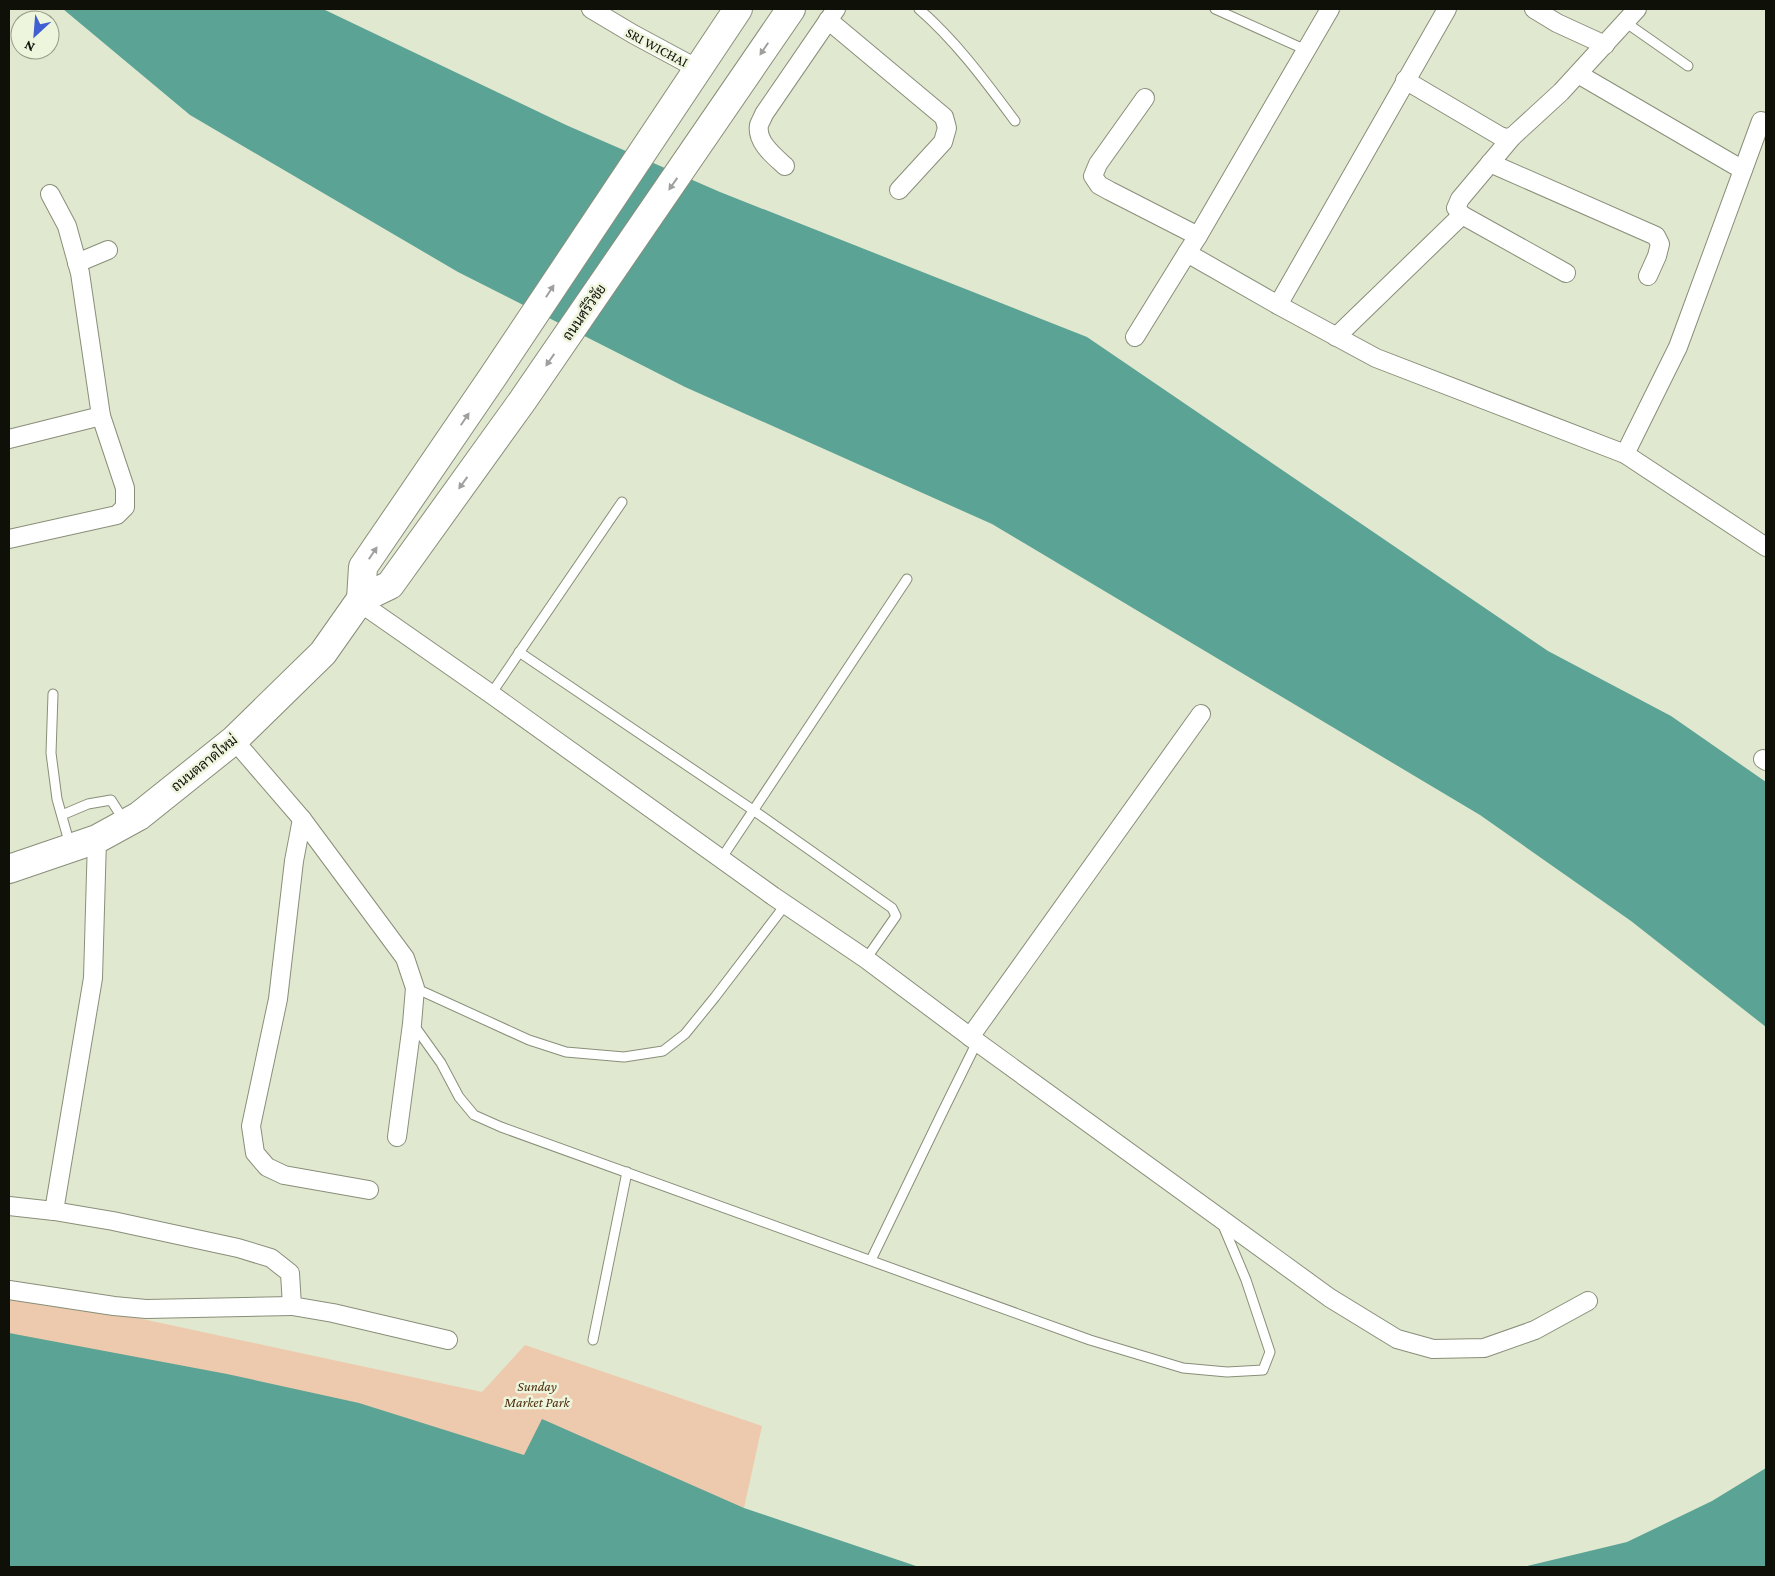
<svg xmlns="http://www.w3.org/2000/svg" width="1775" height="1576" viewBox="0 0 1775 1576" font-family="'Crimson Pro',Sarabun,serif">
	<rect width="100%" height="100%" fill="#e1e8d0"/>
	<!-- green -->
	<path fill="#edcaad" d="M9,1295L96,1309L482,1392L525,1345L762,1426L744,1508L531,1473L9,1356Z"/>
	<!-- water -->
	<g fill="#5aa395">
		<path d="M63,9H323L566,125L720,192L1087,337L1548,651L1671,716L1766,782V1027L1631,921L1480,815L992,524L685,387L458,272L190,115Z"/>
		<path d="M9,1333L227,1374L359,1403L524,1455L542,1419L744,1508L919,1567H9Z"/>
		<path d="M1766,1468V1567H1523L1627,1542L1712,1501Z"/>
	</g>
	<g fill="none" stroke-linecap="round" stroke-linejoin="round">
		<!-- service casing -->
		<g stroke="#888f79" stroke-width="11">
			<g id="service">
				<path d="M919,9C956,41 986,82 1015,121"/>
				<path d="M1215,9L1306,50"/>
				<path d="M1625,22L1688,66"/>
				<path d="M519,652L753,810L892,908L896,916L866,959"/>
				<path d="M53,694L51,753L57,799L70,845"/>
				<path d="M491,694L622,502"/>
				<path d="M62,815L88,804L111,800L125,822"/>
				<path d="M721,859L907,579"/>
				<path d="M415,988L529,1040L566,1052L624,1057L663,1051L685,1034L715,997L786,904"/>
				<path d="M413,1024L441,1063L459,1097L474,1115L501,1127L1090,1340L1183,1368L1227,1372L1263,1370L1270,1352L1246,1280L1222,1223"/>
				<path d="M871,1260L943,1111L977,1042"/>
				<path d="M593,1340L627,1172"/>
			</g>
		</g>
		<!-- minor casing -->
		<g stroke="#888f79" stroke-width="20">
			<g id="minor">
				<path d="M591,9L633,34L698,69"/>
				<path d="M1330,9L1198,236L1187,253L1278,305L1376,358L1625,454L1766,547"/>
				<path d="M1534,9L1557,23L1605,45"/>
				<path d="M828,20L944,117L947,128L943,142L899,190"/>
				<path d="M1578,74L1743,170"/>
				<path d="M1405,80L1500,136L1506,138L1512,137"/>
				<path d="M1145,98L1098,164L1093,176L1099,185L1110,191L1198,236"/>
				<path d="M1490,163L1656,236L1660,244L1657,256L1648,276"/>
				<path d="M785,166C774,156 756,142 759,125C760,122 763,117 764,114L836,9"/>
				<path d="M77,263L108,250"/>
				<path d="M1566,273L1462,215L1456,208L1460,199L1512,137L1561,92L1637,9"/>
				<path d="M1278,305L1447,9"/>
				<path d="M1135,337L1187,253"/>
				<path d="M1336,337L1462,215"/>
				<path d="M9,439L101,416"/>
				<path d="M1625,454L1678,347L1761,121"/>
				<path d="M9,539L117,515L125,507V488L101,416L80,273L67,226L50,194"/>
				<path d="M359,602L491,694L773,896L866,959L977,1042L1330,1298L1397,1339L1433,1349L1484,1348L1535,1330L1588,1301"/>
				<path d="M234,740L302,819L405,958L415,988L412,1024L397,1137"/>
				<path d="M1763,759L1766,761"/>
				<path d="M302,819L294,861L278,999L251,1126L255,1153L267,1167L284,1175L369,1190"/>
				<path d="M970,1037L1201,714"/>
				<path d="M9,1206L54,1211L113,1221L238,1248L271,1258L290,1273L292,1306L333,1313L448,1340"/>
				<path d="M54,1211L93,978L97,839"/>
				<path d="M9,1290L114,1306L146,1309L292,1306"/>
			</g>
		</g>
		<!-- primary casing -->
		<g stroke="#888f79" stroke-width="30">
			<g id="primary">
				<path d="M361,599L363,567L494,375L738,9"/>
				<path d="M9,869L97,839L139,816L234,740L323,653L361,599L390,585L523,400L791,9"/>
			</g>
		</g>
		<!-- service -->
		<use href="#service" stroke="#fff" stroke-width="9"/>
		<!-- minor -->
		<use href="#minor" stroke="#fff" stroke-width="18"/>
		<!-- primary -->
		<use href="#primary" stroke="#fff" stroke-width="28"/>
	</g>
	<!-- one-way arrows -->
	<defs><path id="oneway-solid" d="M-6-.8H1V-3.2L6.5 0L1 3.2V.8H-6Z" transform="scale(1.25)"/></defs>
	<g fill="#9fa09d">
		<use href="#oneway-solid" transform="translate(764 49) rotate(124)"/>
		<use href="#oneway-solid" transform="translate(673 184) rotate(125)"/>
		<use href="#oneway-solid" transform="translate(550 291) rotate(-57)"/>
		<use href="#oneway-solid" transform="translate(550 360) rotate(125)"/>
		<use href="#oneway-solid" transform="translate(465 419) rotate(-56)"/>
		<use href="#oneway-solid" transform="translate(463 483) rotate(126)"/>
		<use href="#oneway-solid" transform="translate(373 553) rotate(-56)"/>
	</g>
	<g text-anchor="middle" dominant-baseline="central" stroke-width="5" stroke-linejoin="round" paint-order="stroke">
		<!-- street labels -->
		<g font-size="14" fill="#0f1109" stroke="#eef5dd">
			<text transform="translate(657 47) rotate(28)">SRI WICHAI</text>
			<text transform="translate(584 312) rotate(-55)">ถนนศรีวิชัย</text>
			<text transform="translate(204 763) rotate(-39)">ถนนตลาดใหม่</text>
		</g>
		<!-- park labels -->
		<g font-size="14" font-style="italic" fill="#4d2e0e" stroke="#eef5dd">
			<text x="537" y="1386">Sunday<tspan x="537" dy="16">Market Park</tspan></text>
		</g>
	</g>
	<!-- border -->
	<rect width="1775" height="1576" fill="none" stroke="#0f1109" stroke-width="20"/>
	<!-- north arrow -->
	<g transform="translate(35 35) rotate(206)"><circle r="24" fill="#eef5dd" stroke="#959a88"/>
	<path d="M0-4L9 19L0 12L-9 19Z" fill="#3f5fd2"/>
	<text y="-8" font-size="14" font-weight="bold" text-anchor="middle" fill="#0f1109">N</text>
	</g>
</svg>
